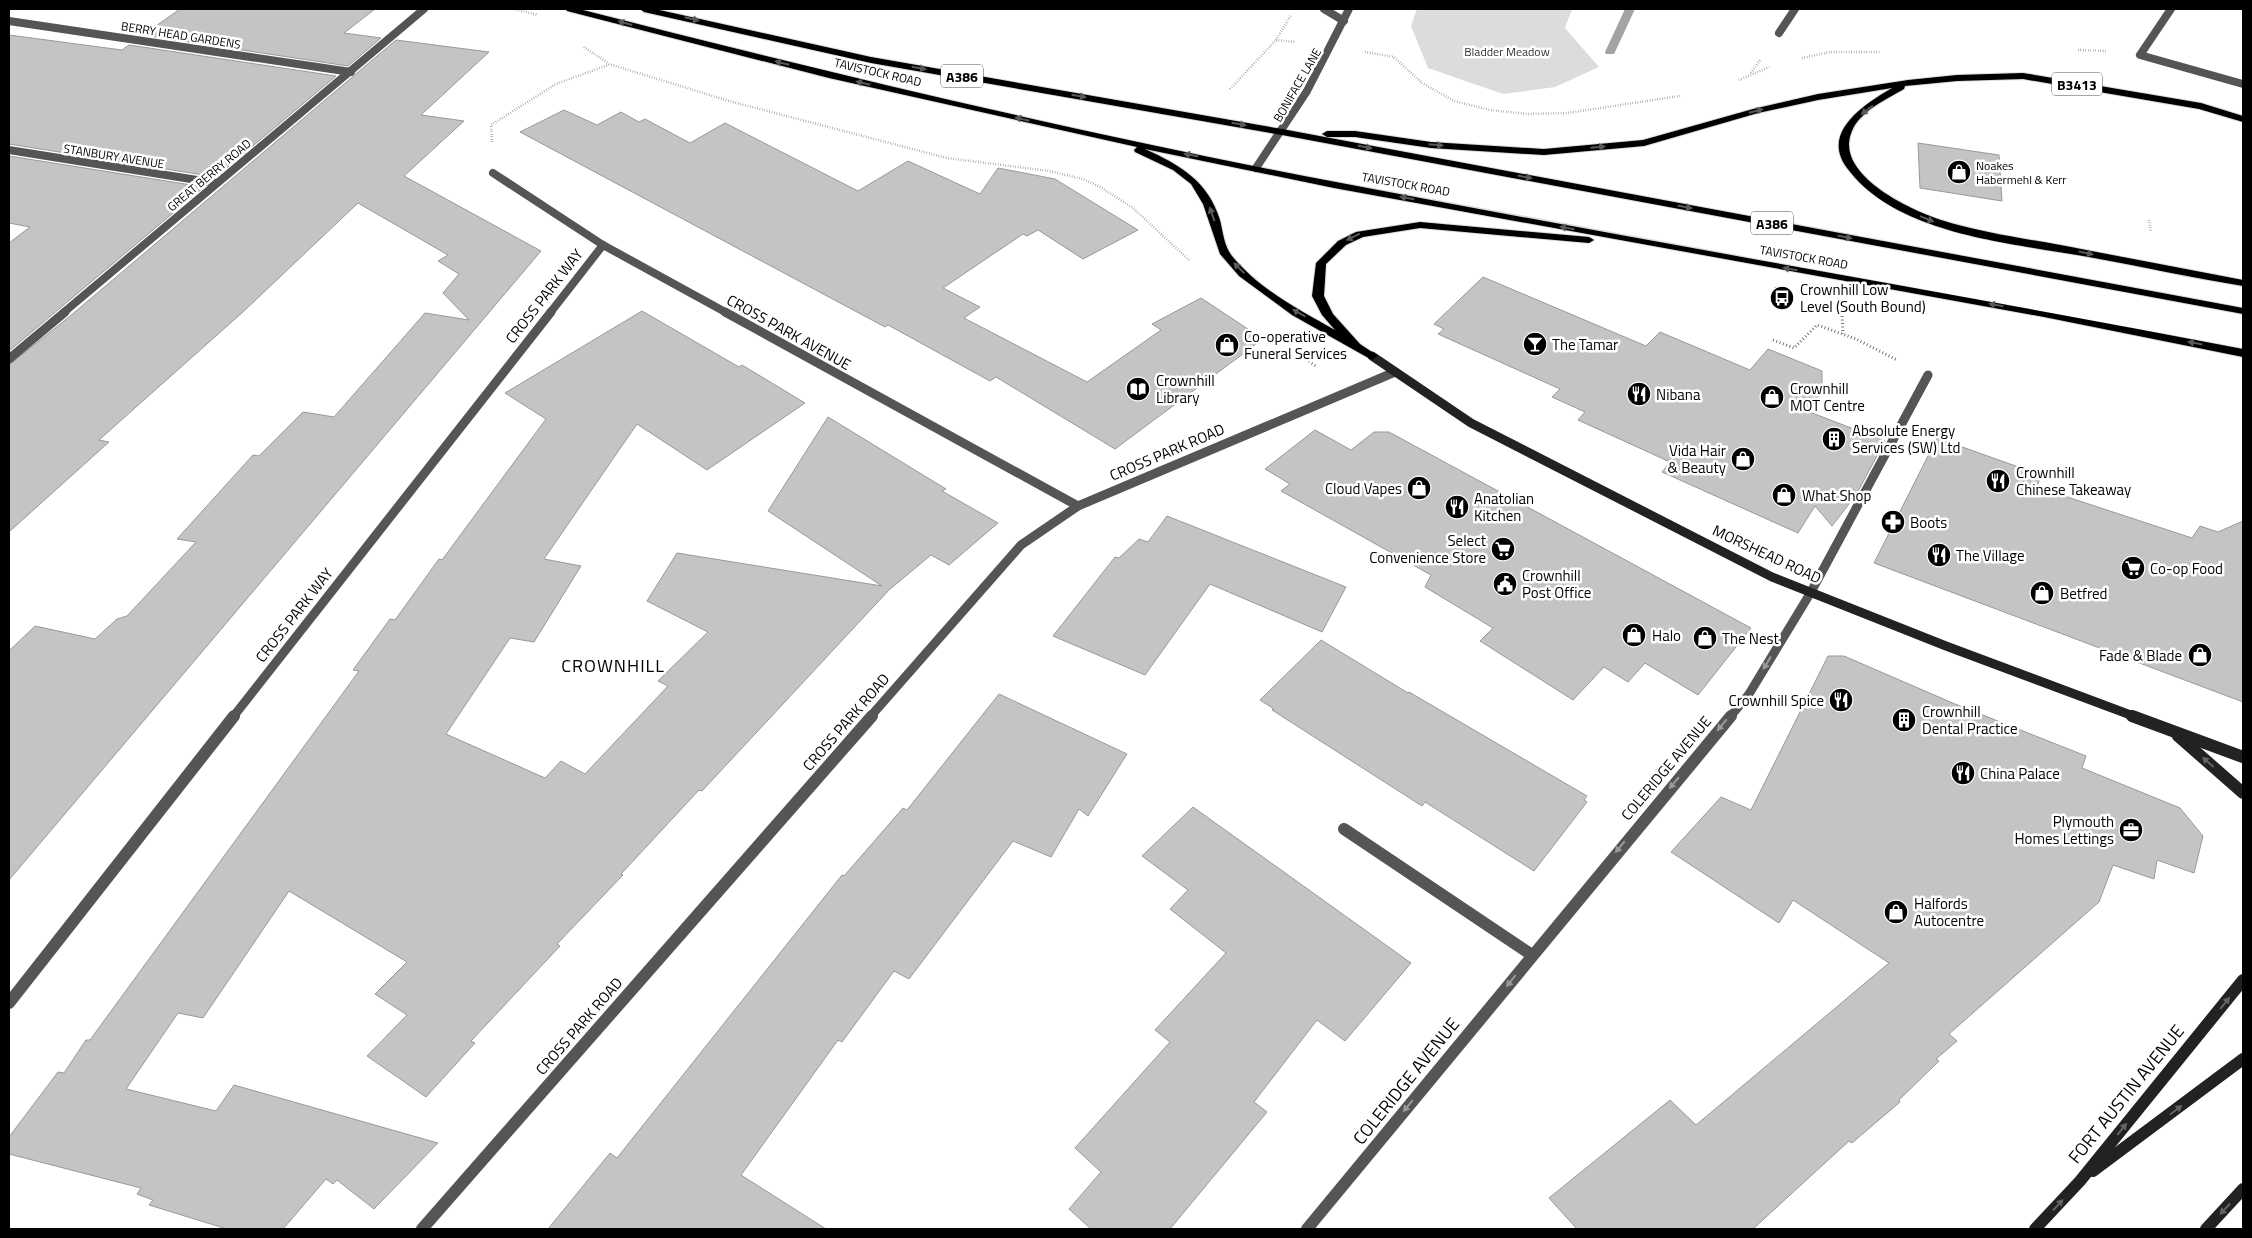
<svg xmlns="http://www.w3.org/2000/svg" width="2252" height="1238" viewBox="0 0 2252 1238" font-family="'Titillium Web',sans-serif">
	<rect width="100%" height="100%" fill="#fff"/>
	<!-- green -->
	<path fill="#dcdcdc" d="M1417,9H1572L1565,28L1599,67L1555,87L1503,94L1428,68L1411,26Z"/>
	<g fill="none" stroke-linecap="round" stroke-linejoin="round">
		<!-- stream -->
		<path fill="#a3a3a3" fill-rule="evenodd" d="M1625,9H1635L1615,52L1614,54H1606L1605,52Z"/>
	</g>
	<!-- building -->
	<g fill="#c4c4c4" stroke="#999">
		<path d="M180,9H375L344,33L381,38L348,66L143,35Z"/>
		<path d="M9,35L122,50L129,45L336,76L216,177L9,144Z"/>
		<path d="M396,40L489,52L421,115L464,121L404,176L541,251L9,880V651L35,626L95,639L117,619L127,616L196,542L177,539L253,455L259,456L303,412L334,417L425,313L469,320L443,293L459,274L438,261L448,255L358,203L244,311L99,440L109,442L9,532V365L69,317Z"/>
		<path d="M564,110L597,125L621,112L639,122L645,119L690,143L725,123L858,191L908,161L980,194L998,168L1055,179L1138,230L1083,259L1038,230L1027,236L1023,234L943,288L980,307L964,318L1087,382L1161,330L1152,324L1201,298L1263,339L1115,449L996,377L990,381L888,325L885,327L520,132Z"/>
		<path d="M1918,143L1999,155L2002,201L1920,188Z"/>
		<path d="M9,156L204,187L9,351V243L30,227L9,223Z"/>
		<path d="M1483,277L1646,346L1660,332L1750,370L1768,349L1822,371V392L1807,411L1885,441L1856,495L1832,526L1815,506L1798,533L1662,472L1670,462L1578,420L1585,412L1552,397L1560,389L1438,334L1444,329L1434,324Z"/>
		<path d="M642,311L739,367L742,365L805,403L707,470L637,424L544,559L581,566L534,642L510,638L446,734L545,778L561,761L585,774L668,686L658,681L708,632L647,601L677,553L882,586L768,511L828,417L946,489L942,491L998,523L949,565L931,555L889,590L702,791L699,790L621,874L623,875L557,944L560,946L471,1041L475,1043L426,1097L367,1056L407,1015L375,994L407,962L289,891L203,1018L178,1013L126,1089L216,1111L234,1085L438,1143L374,1209L337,1180L333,1184L326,1179L283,1229H227L149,1205L153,1200L137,1194L141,1188L9,1154V1137L58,1072L64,1073L86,1040H90L359,671L353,670L390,619L395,620L439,559L442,560L546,419L505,393Z"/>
		<path d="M1315,430L1351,450L1374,432H1389L1751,628L1698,695L1645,663L1628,682L1604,667L1573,700L1480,641L1493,628L1425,587L1431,575L1281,491L1290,484L1265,469Z"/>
		<path d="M1937,438L2041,475L2037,487L2192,538L2200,526L2218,532L2243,521V702L1874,563Z"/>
		<path d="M1167,516L1346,587L1322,632L1210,584L1145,675L1053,636L1115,557L1119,558L1139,539L1148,542Z"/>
		<path d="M1321,640L1408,693L1409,692L1587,796L1584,800L1587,802L1534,871L1425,802L1422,806L1272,710L1274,709L1260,700Z"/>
		<path d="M1828,656H1844L1955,704L2086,756L2082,768L2180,808L2203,836L2194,873L2157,860L2154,879L2113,865L2099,902L1949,1034L1957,1041L1936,1059L1939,1061L1899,1100L1900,1102L1852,1143L1849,1141L1753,1229H1577L1549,1198L1670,1100L1696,1125L1889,963L1793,900L1779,923L1671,852L1721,797L1751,810Z"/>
		<path d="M999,694L1127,754L1088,816L1079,809L1051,857L1013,841L909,979L894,971L842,1042L838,1040L741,1175L826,1229H548L610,1153L617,1158L842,875L844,876L903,808L907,810Z"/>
		<path d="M1193,807L1411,963L1345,1041L1317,1020L1254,1102L1267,1112L1170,1229H1091L1069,1209L1101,1172L1075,1148L1170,1042L1155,1030L1226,953L1170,909L1188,890L1142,856Z"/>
	</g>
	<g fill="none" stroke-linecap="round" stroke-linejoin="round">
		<!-- trunk casing -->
		<g stroke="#dbdbdb" stroke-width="2">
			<g id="trunk">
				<path d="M566,9H579C830,73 1082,134 1336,182C1638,240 1941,291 2243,349V357L2044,317L1334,188L1145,149C1180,165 1208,181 1220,220C1223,232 1224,246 1232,256C1259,289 1299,310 1335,330L1322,315L1312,296L1316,263L1338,241L1356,232L1420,222L1589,237L1594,240L1589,243L1420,228L1363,237L1346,245L1326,264L1324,296L1333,314L1360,344L1378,356L1372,360L1292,315L1239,276L1220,254L1203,204L1191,184L1173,170L1135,152L1134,150L1137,147L829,78L567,11Z"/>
				<path d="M640,9H655L871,57L1282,129L2243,308V314L1282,135L871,63L644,12Z"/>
				<path d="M2023,73L2201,103L2243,116V122L2199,109L2023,79L1957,81L1905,86L1904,89C1887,99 1860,111 1852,131C1833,174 1910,210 1941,220C1989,235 2038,240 2086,250C2139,260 2191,270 2243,280V286C2193,278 2144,267 2094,258C2016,243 1898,237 1847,168C1820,132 1865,104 1892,88L1818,100L1758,113L1644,146L1544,155L1431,148L1355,137H1327L1322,134L1327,131H1355L1431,142L1544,149L1643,140L1753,109L1818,94L1908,80L1957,75Z"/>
			</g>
		</g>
		<!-- path-far1 -->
		<g stroke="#777" stroke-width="2.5" stroke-dasharray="0.5 2" stroke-linecap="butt">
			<path d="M514,9L538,15"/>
			<path d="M1276,40L1291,15"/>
			<path d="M584,47L609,64L729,101L947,158L1049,171L1083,179L1100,187L1133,208L1189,260"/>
			<path d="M2078,50L2107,51"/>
			<path d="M1365,52L1394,57L1422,83L1454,101L1490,110L1528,114L1567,113L1680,96"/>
			<path d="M1802,58L1830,52H1880"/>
			<path d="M1751,73L1760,60"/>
			<path d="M1739,80L1769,67"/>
			<path d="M1230,89L1276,40L1295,42"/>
			<path d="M492,142L491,125L556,84L608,65"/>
			<path d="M2149,220L2151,232"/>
			<path d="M1839,312L1842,313"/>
		</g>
		<!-- path -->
		<g stroke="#777" stroke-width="3" stroke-dasharray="1 2.5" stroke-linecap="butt">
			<path d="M1839,312H1842L1843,334"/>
			<path d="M1773,340L1794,348L1817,325L1856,339L1897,360"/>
			<path d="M1306,359L1317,367"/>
		</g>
		<!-- service -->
		<path stroke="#555" stroke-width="8" d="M1324,9L1344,21"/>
		<!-- minor-far2 -->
		<g stroke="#555" stroke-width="8">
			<path d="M2171,9L2140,55L2243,84"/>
			<path d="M9,21L351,72"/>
			<path d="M1779,33L1795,9"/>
			<path d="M9,150L216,183"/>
			<path d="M1256,168L1307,91L1349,9"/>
			<path d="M493,173L603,245L727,313"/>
			<path d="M63,313L424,9"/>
			<path d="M550,313L603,245"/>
		</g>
		<!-- minor-far1 -->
		<g stroke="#555" stroke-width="9">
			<path d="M725,312L1078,506"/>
			<path d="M9,359L65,312"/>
			<path d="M233,717L551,312"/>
			<path d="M870,717L1021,545L1078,506L1395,372"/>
			<path d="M1730,717L1749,694L1811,592L1928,375"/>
		</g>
		<!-- minor -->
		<g stroke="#555" stroke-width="12">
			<path d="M1344,829L1532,955"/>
			<path d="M9,1003L234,716"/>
			<path d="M422,1229L872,716"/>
			<path d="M1307,1229L1731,716"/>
		</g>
		<!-- secondary-far1 -->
		<path stroke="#222" stroke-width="9" d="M1372,356L1471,423L1772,577L1946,646L2136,717"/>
		<!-- secondary -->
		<g stroke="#222" stroke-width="12">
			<path d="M2132,716L2243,757"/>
			<path d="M2178,736L2243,793"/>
			<path d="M2093,1171L2243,1059"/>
			<path d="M2035,1229L2080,1181L2243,980"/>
			<path d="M2206,1229L2243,1189"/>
		</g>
		<!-- trunk -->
		<use href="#trunk" fill="#000" fill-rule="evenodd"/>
	</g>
	<!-- one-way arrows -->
	<defs><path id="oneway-solid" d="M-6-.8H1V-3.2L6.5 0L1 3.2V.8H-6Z" transform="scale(1.25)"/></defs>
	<g fill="#595959">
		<use href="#oneway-solid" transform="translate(692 19) rotate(13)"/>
		<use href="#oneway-solid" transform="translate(625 23) rotate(-165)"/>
		<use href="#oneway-solid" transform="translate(782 63) rotate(-166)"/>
		<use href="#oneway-solid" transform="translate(919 68) rotate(10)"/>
		<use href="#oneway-solid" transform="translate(863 83) rotate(-167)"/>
		<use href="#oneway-solid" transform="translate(1079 96) rotate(10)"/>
		<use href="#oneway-solid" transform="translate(1867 110) rotate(143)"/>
		<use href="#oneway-solid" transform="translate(1756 111) rotate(-14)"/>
		<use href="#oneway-solid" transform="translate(1022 119) rotate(-167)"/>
		<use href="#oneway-solid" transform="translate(1239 124) rotate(10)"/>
		<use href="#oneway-solid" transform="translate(1436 145) rotate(5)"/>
		<use href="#oneway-solid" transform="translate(1365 147) rotate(11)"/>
		<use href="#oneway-solid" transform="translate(1598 147) rotate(-5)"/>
		<use href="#oneway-solid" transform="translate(1191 155) rotate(-169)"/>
		<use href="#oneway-solid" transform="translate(1525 177) rotate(11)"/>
		<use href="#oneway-solid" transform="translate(1407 198) rotate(-170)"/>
		<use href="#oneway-solid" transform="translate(1685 207) rotate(11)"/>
		<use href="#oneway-solid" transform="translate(1212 214) rotate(-110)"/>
		<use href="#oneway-solid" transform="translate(1927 219) rotate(22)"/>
		<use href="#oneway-solid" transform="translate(1567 228) rotate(-170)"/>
		<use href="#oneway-solid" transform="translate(1353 237) rotate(154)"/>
		<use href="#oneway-solid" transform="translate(1845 237) rotate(11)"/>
		<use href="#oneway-solid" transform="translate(2086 253) rotate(11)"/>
		<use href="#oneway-solid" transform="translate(1239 268) rotate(-136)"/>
		<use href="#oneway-solid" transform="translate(1790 269) rotate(-170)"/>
		<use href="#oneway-solid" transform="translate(1996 305) rotate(-170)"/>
		<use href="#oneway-solid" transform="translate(1299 313) rotate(-150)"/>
		<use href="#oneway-solid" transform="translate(2195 343) rotate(-169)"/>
	</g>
	<g fill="#999">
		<use href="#oneway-solid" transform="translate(1767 663) rotate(122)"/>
		<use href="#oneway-solid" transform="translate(1722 725) rotate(130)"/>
		<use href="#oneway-solid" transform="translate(1674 783) rotate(130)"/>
		<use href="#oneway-solid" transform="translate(1620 847) rotate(130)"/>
		<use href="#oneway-solid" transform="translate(1511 981) rotate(129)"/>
		<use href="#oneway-solid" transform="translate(1408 1106) rotate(129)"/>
	</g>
	<g fill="#646464">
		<use href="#oneway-solid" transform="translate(2208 762) rotate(-139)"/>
		<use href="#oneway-solid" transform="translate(2225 1003) rotate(-51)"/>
		<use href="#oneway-solid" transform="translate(2176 1110) rotate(-37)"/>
		<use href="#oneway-solid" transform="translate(2122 1129) rotate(-51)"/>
		<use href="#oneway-solid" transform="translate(2058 1205) rotate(-47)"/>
		<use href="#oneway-solid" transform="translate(2225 1209) rotate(133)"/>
	</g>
	<!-- icons -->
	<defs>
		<g id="shop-disc" transform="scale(1.25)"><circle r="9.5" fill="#000" stroke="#fff"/><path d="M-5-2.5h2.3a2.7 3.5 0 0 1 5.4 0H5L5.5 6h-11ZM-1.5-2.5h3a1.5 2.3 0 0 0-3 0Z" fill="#fff"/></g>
		<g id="bus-disc" transform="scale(1.25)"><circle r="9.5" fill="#000" stroke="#fff"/><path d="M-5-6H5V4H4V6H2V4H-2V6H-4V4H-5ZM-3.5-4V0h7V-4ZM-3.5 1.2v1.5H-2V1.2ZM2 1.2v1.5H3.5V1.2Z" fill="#fff"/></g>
		<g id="bar-disc" transform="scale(1.25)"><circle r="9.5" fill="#000" stroke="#fff"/><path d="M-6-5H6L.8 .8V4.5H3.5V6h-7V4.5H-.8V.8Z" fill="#fff"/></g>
		<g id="library-disc" transform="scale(1.25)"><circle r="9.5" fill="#000" stroke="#fff"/><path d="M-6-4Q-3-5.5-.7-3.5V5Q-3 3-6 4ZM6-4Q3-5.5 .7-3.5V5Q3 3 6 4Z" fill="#fff"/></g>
		<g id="restaurant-disc" transform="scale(1.25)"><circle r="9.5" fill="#000" stroke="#fff"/><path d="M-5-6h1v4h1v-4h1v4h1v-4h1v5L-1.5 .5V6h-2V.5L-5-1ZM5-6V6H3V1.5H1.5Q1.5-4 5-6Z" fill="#fff"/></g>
		<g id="building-disc" transform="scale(1.25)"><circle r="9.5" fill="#000" stroke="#fff"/><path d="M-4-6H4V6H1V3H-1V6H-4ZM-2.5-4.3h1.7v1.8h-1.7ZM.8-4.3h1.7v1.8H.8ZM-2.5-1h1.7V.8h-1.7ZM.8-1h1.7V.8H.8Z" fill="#fff"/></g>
		<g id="pharmacy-disc" transform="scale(1.25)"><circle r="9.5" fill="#000" stroke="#fff"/><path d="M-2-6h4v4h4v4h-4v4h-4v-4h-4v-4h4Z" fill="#fff"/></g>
		<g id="supermarket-disc" transform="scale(1.25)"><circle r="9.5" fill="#000" stroke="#fff"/><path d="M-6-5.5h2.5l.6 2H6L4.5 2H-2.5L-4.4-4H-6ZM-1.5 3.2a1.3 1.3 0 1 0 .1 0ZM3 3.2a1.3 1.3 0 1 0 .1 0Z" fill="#fff"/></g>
		<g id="civic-disc" transform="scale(1.25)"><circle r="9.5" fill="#000" stroke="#fff"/><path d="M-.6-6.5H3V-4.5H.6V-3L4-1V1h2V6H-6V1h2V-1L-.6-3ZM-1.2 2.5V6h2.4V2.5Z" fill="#fff"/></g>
		<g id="office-disc" transform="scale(1.25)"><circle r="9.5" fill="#000" stroke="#fff"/><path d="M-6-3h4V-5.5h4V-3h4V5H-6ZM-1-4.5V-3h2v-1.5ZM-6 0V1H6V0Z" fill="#fff"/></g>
	</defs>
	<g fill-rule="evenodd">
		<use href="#shop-disc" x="1959" y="172"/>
		<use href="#bus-disc" x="1782" y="298"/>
		<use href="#bar-disc" x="1535" y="344"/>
		<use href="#shop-disc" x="1227" y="345"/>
		<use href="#library-disc" x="1138" y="389"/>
		<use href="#restaurant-disc" x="1639" y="394"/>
		<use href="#shop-disc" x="1772" y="397"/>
		<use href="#building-disc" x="1834" y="439"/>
		<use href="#shop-disc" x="1743" y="459"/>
		<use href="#restaurant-disc" x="1998" y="481"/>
		<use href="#shop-disc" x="1419" y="488"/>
		<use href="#shop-disc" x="1784" y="495"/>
		<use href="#restaurant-disc" x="1457" y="507"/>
		<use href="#pharmacy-disc" x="1893" y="522"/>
		<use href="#supermarket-disc" x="1503" y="549"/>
		<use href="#restaurant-disc" x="1939" y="555"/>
		<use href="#supermarket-disc" x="2133" y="568"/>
		<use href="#civic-disc" x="1505" y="584"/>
		<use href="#shop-disc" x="2042" y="593"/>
		<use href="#shop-disc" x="1634" y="635"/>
		<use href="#shop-disc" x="1705" y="638"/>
		<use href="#shop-disc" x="2200" y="655"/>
		<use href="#restaurant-disc" x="1841" y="700"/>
		<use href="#building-disc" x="1904" y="720"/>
		<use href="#restaurant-disc" x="1963" y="773"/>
		<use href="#office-disc" x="2131" y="830"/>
		<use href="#shop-disc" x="1896" y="912"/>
	</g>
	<g text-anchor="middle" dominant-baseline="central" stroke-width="5" stroke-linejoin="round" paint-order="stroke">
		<!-- far-street labels -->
		<g font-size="12" fill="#000" stroke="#fff">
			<text transform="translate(181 35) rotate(9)">BERRY HEAD GARDENS</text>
			<text transform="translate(878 72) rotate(13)">TAVISTOCK ROAD</text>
			<text transform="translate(1297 85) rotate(-60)">BONIFACE LANE</text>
			<text transform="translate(114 156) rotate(9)">STANBURY AVENUE</text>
			<text transform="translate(209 175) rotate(-40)">GREAT BERRY ROAD</text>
			<text transform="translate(1406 184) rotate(10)">TAVISTOCK ROAD</text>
			<text transform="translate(1804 257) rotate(10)">TAVISTOCK ROAD</text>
		</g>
		<!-- far-park labels -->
		<g font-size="12" fill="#333" stroke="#fff">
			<text x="1507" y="51">Bladder Meadow</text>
		</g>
		<!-- far-poi labels -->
		<g font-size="12" fill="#000" stroke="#fff" text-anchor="start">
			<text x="1976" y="165">Noakes<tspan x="1976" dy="14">Habermehl &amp; Kerr</tspan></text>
		</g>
		<!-- shield labels -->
		<g fill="#fff" stroke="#4c4c4c" stroke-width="1">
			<rect x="941" y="64.5" width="42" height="23" rx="4"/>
			<rect x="2052" y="72.5" width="50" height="23" rx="4"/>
			<rect x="1751" y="211.5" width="42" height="23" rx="4"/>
		</g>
		<g font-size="14" font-weight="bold" fill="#000">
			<text x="962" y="76">A386</text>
			<text x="2077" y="84">B3413</text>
			<text x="1772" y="223">A386</text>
		</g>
		<!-- poi labels -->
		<g font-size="15" fill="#000" stroke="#fff" text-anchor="start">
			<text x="1800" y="289">Crownhill Low<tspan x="1800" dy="17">Level (South Bound)</tspan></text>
			<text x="1244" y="336">Co-operative<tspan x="1244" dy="17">Funeral Services</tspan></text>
			<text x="1552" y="344">The Tamar</text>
			<text x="1156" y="380">Crownhill<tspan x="1156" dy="17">Library</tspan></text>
			<text x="1790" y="388">Crownhill<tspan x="1790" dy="17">MOT Centre</tspan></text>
			<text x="1656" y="394">Nibana</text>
			<text x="1852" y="430">Absolute Energy<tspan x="1852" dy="17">Services (SW) Ltd</tspan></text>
			<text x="1726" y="450" text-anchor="end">Vida Hair<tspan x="1726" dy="17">&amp; Beauty</tspan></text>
			<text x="2016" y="472">Crownhill<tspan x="2016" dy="17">Chinese Takeaway</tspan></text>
			<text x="1402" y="488" text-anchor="end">Cloud Vapes</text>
			<text x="1802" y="495">What Shop</text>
			<text x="1474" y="498">Anatolian<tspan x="1474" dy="17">Kitchen</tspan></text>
			<text x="1910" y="522">Boots</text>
			<text x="1486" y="540" text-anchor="end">Select<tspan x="1486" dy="17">Convenience Store</tspan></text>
			<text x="1956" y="555">The Village</text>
			<text x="2150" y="568">Co-op Food</text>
			<text x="1522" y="575">Crownhill<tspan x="1522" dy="17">Post Office</tspan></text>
			<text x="2060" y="593">Betfred</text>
			<text x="1652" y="635">Halo</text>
			<text x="1722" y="638">The Nest</text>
			<text x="2182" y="655" text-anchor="end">Fade &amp; Blade</text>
			<text x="1824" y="700" text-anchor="end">Crownhill Spice</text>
			<text x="1922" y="711">Crownhill<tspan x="1922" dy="17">Dental Practice</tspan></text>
			<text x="1980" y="773">China Palace</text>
			<text x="2114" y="821" text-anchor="end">Plymouth<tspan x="2114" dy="17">Homes Lettings</tspan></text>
			<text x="1914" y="903">Halfords<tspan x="1914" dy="17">Autocentre</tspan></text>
		</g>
		<!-- street labels -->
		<g font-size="15" fill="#000" stroke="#fff">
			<text transform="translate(544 296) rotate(-52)">CROSS PARK WAY</text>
			<text transform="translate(789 332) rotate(29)">CROSS PARK AVENUE</text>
			<text transform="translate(1167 452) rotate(-23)">CROSS PARK ROAD</text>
			<text transform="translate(1767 554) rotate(25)">MORSHEAD ROAD</text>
			<text transform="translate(294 615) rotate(-52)">CROSS PARK WAY</text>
			<text transform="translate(846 722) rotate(-49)">CROSS PARK ROAD</text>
			<text transform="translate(1666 768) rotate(-50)">COLERIDGE AVENUE</text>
			<text transform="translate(579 1026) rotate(-49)">CROSS PARK ROAD</text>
		</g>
		<!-- quarter labels -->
		<g font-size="18" letter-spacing="1" fill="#000" stroke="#fff">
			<text x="613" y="665">CROWNHILL</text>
		</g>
		<!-- near-street labels -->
		<g font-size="18" fill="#000" stroke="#fff">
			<text transform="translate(1406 1081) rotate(-51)">COLERIDGE AVENUE</text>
			<text transform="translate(2126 1094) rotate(-51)">FORT AUSTIN AVENUE</text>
		</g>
	</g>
	<!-- border -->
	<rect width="2252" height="1238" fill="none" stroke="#000000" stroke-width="20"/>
</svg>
